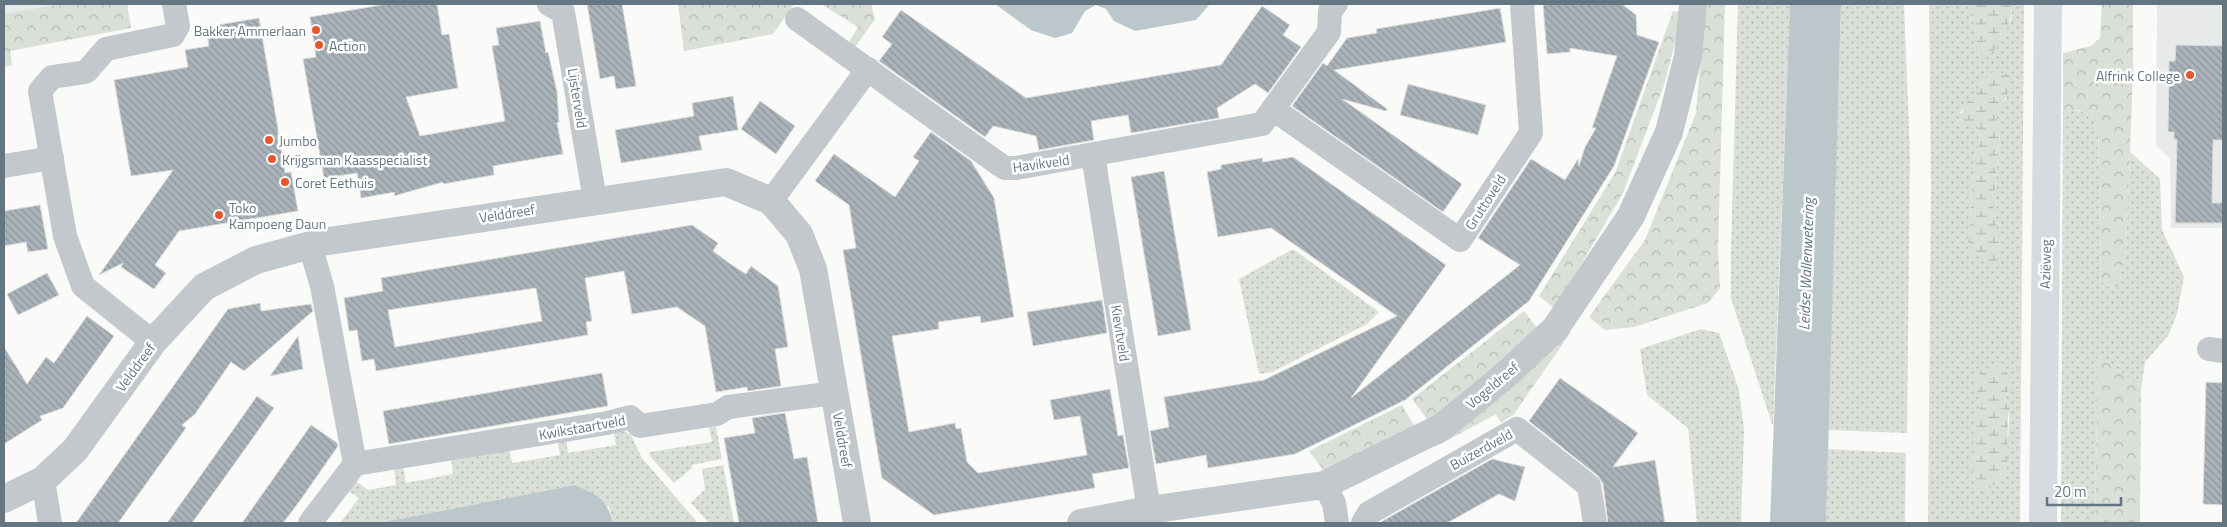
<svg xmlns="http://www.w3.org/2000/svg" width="2227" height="527" viewBox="0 0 2227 527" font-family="'Titillium Web',sans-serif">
	<defs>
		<pattern id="grass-dots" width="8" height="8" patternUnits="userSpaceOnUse" patternTransform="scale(1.25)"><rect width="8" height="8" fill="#dadfd7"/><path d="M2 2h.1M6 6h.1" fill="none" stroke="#b4b9b4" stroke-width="1.8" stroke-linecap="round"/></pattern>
		<pattern id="forest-crowns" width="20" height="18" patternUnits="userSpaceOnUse" patternTransform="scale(1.25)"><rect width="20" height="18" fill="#dadfd7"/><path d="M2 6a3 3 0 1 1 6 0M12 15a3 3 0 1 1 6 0" fill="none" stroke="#b4b9b4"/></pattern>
		<pattern id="wetland-marsh" width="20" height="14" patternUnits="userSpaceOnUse" patternTransform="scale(1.25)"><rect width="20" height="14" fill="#dadfd7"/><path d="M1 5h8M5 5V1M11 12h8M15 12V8" fill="none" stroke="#b4b9b4"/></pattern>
		<pattern id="building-back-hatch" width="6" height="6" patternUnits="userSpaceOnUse" patternTransform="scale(1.25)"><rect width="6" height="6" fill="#aab3b9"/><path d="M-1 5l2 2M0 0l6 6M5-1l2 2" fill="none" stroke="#8e969c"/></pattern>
	</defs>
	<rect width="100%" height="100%" fill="#fafaf8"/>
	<!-- built -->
	<g fill="#e8e9e9">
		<path d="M4,4H60L4,14Z"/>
		<path d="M2157,4H2223V228H2171L2170,158L2156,145Z"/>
	</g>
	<!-- grass -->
	<g fill="url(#grass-dots)" fill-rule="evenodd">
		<path d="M1738,4H1790L1773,427L1731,298V252Z"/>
		<path d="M1841,4H1904L1910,155L1907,433L1828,430Z"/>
		<path d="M1929,4H1967L1977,35V50L2011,21L2012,4H2024L2020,523H1928L1931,190ZM1982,81L2007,98L1995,111L2000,132L1995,190L1992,197L1994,215L1968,247L1974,159L1980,140L1977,121L1960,113L1973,98ZM2011,383L2006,397C2012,410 2008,428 2008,443L1973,481L1974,420L1982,405Z"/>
		<path d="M2070,110C2086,111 2092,115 2098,130L2101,282L2118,288L2126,250L2130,152L2160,179L2162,230L2184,277L2177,314L2168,336L2145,362L2141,389L2098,353L2095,523H2061L2063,112Z"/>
		<path d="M1293,249L1379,312L1367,324L1272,372L1259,374L1239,279Z"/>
		<path d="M1701,329L1719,333L1739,390L1744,430L1741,523H1697L1688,428L1647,395L1640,349Z"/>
		<path d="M709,427H716L722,459L692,465V468L674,483L649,455L650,452L712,442Z"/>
		<path d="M613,429H621L631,435L642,458L698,523H613L609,507L575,485L379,523H340L359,498L346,489L353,479L368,490L396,485L394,468L403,466L406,483L453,474L451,457L509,447L512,463L560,455L557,438L566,437L568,453L616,445Z"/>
		<path d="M1828,449L1906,453L1905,523H1826Z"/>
		<path d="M723,465L734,523H709L691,503L705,489L702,469Z"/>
	</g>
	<!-- forest -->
	<g fill="url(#forest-crowns)">
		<path d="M60,4H127L131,28L10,51L12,65L4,67V14Z"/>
		<path d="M678,4H794L773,34L684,51Z"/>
		<path d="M821,4H871L875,19L855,47L849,42L858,27Z"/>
		<path d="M1705,4H1725L1718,249L1720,288L1708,303L1634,327L1605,330L1589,317L1645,240L1696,113Z"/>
		<path d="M2102,4H2133V72L2126,250L2118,288L2101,282L2098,130C2092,114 2080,106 2063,112V53L2091,46L2100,38Z"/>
		<path d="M1673,11L1683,13L1664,85L1623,193L1555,309L1539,296L1616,171Z"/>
		<path d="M1524,311L1541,333L1431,424L1412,399Z"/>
		<path d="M1568,331L1571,332L1514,414L1501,423L1496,414L1435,447L1431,441Z"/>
		<path d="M2098,353L2141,389L2140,523H2095Z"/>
		<path d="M1402,405L1418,432L1327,475L1309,451Z"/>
	</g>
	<!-- wetland -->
	<g fill="url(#wetland-marsh)">
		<path d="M1967,4H2012C2011,27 2002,44 1985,59L1977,50V35Z"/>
		<path d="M1993,72L2009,74C2013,91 2006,99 1995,111L2000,132L1995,190L1992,197L2000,250L1997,262L1988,264L1980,256L1973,257L1968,247L1974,159L1980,140L1977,122L1966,127L1958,124C1961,109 1981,81 1993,72Z"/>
		<path d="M2000,365L2007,373L2011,383L2006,397L2010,407L2008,417L2007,469L1994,485L1980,494L1973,481L1972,460L1974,420L1982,405L1975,384L1976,376L1985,369Z"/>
	</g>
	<!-- water -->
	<g fill="#bbc7cb">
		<path d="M995,4H1210L1196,20L1135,31L1114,21L1106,9L1096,5L1085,11L1072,33L1055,38L1031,30Z"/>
		<path d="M1790,4H1841L1826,523H1770Z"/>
		<path d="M575,485C598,496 606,497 613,523H379Z"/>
	</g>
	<!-- building -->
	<g fill="url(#building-back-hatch)" stroke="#dcdcda" fill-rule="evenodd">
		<path d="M387,4H437L442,35L449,34L458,88L406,97L420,136L505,121L492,46L499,45L496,28L540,21L546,53L548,52L557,92L559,122L557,123L563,154L493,166L494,175L443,184V182L394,196L395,192L361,198L357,173L324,178L303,59L316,57L310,17Z"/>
		<path d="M587,4H622L636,86L616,89L614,76L600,79Z"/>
		<path d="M1543,4H1622L1636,15L1637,35L1659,42L1614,166L1529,301L1405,400L1295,454L1208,468L1206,455L1156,464L1150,431L1169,427L1164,397L1264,380L1397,316L1271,228L1218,237L1207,172L1221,169V165L1262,158L1263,162L1293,157L1446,265L1351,398L1520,265L1478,238L1531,159L1565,180L1578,159L1579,166L1585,147L1596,128H1592L1617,56L1570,48V52L1547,54Z"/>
		<path d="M1262,6L1290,25L1283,35L1301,47L1268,93L1255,84L1217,108L1219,118L1131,133L1128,115L1091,121L1094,140L1039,150L1036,136L993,126L985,137L879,61L892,44L882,37L901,10L1026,98L1221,65Z"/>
		<path d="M1500,8L1506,42L1334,70L1387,109L1386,111L1342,99L1462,184L1443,212L1292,106L1323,63L1327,66L1347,38L1377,33L1376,29Z"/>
		<path d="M259,18L278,129V148H281L285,173L291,172L298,211L179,231L155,265L166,273L154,289L121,267L123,263L99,275L173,170L131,176L114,80L188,67L185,50L209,46L206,27Z"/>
		<path d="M2176,45L2223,46V140H2213L2212,203H2223V223H2175L2177,140L2174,139V132H2168L2169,61H2175Z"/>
		<path d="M1408,84L1486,105L1478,135L1400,115Z"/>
		<path d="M733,96L738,130L699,136L702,150L621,163L615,130L694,116L692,103Z"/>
		<path d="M760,101L795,126L776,154L741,129Z"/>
		<path d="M931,132L971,161L994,198L1014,317L981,323L980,316L938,322L939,329L892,336L909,432L955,423L956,429L961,428L967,462L978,473L1087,455L1080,416L1054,420L1050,400L1110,389L1118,436L1123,435L1129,468L1092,474L1095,488L934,515L882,478L843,250L856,248L849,205L815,181L834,154L895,197L919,161L913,157Z"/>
		<path d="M1164,171L1191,330L1158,336L1131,177Z"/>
		<path d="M40,205L48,249L28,252L26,242L4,246V211Z"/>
		<path d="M692,225L718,243L713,251L729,263L746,274L751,266L778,286L788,347L775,349L781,386L748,391L747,387L716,392L705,326L677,307L632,314L624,271L585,278L592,321L586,322L588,335L376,371L374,359L362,361L357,330L349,331L344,298L383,291L381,278ZM536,288L542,321L395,347L388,310Z"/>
		<path d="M47,273L59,295L18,315L7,294Z"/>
		<path d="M1102,300L1107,333L1033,346L1027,312Z"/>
		<path d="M260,303L261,311L311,304L313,311L244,371L231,362L195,414L182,425L186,428L118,523H76L228,309Z"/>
		<path d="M87,316L114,336L63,408L40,416L42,420L4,444V347L27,384L46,357L54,363Z"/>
		<path d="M298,336L303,369L270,376Z"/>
		<path d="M602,373L608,406L389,444L383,411Z"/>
		<path d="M1560,378L1638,433L1613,467L1655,460L1665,523H1608L1603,484L1598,476L1529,421Z"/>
		<path d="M2206,382L2223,383V505L2203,504Z"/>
		<path d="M257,396L274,408L250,442L192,523H167Z"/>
		<path d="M785,413L794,459L807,457L818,523H739L724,438L755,433L752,418Z"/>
		<path d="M311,425L337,443L338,446L299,502L283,523H242Z"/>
		<path d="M1492,459L1525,467L1515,501L1499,494L1447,523H1379Z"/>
	</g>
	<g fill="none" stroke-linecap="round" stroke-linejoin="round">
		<!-- minor -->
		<g stroke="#c3c8cc" stroke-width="24">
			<path d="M549,4L563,12L595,200"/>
			<path d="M797,19L996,162L1005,168H1016L1262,124L1329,32L1330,11L1336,4"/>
			<path d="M1273,109L1460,240L1531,133L1522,4"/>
			<path d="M1093,155L1149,510"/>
			<path d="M4,166L52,158"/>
			<path d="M771,201L868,69"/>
			<path d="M310,245L322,286L355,464L310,523"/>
			<path d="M153,342L83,286L65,236L40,91L52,77L86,72L106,49L173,35L178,26L174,4"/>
			<path d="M2209,349L2223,351"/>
			<path d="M355,464L607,423L630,417L640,426L717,414L728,407L834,393"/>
			<path d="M43,480L50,523"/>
			<path d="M1324,485L1334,503L1337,523"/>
			<path d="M1363,523L1369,513L1517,429L1589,486L1595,523"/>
		</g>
		<!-- tertiary -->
		<g stroke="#c3c8cc" stroke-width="28">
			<path d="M4,499L43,480L75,450L153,342L204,287L256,260L322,242L726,182L771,201L799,234L813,269L857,523"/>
			<path d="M1081,523L1149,510L1324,485L1442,427L1502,378L1555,329L1631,216L1669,132L1688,56L1693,4"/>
		</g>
		<!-- secondary -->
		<path stroke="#d6dbdf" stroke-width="28" d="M2043,523L2048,4"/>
	</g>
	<!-- markers -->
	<g fill="#e4572e" stroke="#fff" stroke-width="2">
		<circle cx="316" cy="30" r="5"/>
		<circle cx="319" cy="45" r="5"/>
		<circle cx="2190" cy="75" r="5"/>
		<circle cx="269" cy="140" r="5"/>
		<circle cx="272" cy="159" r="5"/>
		<circle cx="285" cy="182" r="5"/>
		<circle cx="219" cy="215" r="5"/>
	</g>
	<g text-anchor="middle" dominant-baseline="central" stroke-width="5" stroke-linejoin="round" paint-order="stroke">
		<!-- poi labels -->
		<g font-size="14" fill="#657683" stroke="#fff" text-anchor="start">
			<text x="306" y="30" text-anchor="end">Bakker Ammerlaan</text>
			<text x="329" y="45">Action</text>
			<text x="2180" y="75" text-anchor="end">Alfrink College</text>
			<text x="279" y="140">Jumbo</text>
			<text x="282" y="159">Krijgsman Kaasspecialist</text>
			<text x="295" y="182">Coret Eethuis</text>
			<text x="229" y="207">Toko<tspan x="229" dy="16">Kampoeng Daun</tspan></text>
		</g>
		<!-- street labels -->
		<g font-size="14" fill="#657683" stroke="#fff">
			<text transform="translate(578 98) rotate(81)">Lijsterveld</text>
			<text transform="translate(1041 163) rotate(-8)">Havikveld</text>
			<text transform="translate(1485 202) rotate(-57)">Gruttoveld</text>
			<text transform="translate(507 213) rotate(-9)">Velddreef</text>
			<text transform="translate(2045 264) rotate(-89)">Aziëweg</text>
			<text transform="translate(1121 333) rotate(81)">Kievitveld</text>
			<text transform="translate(135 367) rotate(-54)">Velddreef</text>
			<text transform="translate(1492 385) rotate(-40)">Vogeldreef</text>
			<text transform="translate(582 427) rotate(-10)">Kwikstaartveld</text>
			<text transform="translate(843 440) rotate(80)">Velddreef</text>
			<text transform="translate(1481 449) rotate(-29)">Buizerdveld</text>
		</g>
		<!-- water labels -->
		<g font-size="15" font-style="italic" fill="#60757c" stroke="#fff">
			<text transform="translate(1806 264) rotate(-88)">Leidse Wallenwetering</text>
		</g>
	</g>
	<!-- border -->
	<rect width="2227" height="527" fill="none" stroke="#657683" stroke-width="10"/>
	<!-- scale -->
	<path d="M2047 497v8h74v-8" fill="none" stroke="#657683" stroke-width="2.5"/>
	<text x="2054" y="497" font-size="15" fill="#657683" stroke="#ffffff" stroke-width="4" paint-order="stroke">20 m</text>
</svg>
